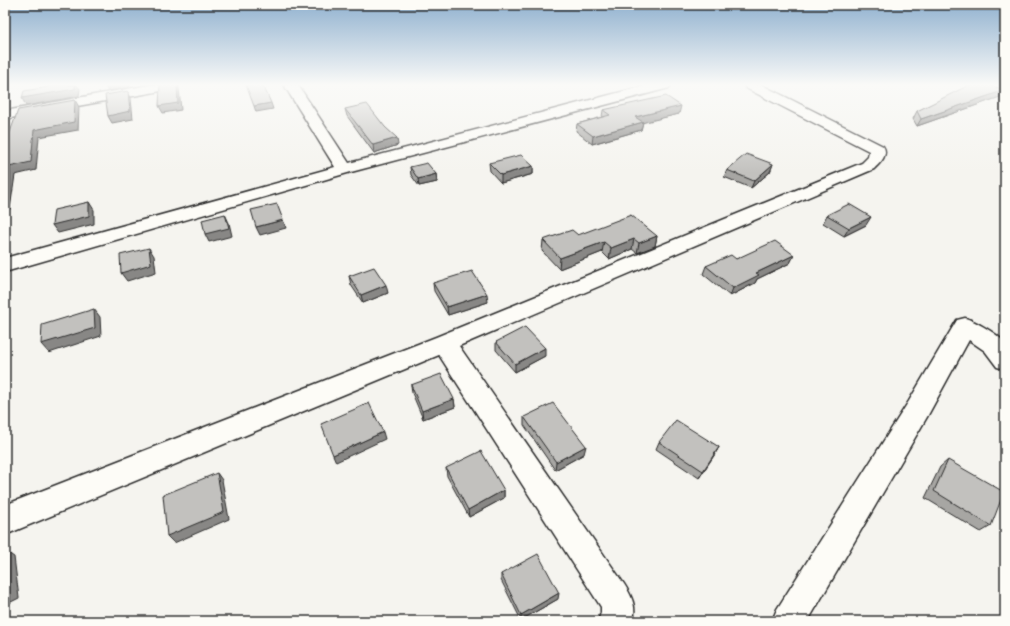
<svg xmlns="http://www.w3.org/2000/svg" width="1010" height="626" viewBox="0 0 1010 626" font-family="'Balsamiq Sans',sans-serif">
	<rect width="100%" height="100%" fill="#f5f4ef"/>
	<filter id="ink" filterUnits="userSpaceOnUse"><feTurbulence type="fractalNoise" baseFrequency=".025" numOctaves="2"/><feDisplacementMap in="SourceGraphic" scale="8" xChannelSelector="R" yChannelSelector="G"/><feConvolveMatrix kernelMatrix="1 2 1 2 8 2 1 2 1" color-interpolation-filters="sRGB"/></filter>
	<g filter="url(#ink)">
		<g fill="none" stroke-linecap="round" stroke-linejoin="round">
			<!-- minor casing -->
			<g stroke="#2b2b2b" stroke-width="3">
				<g id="minor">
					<path d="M149,85H179L177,88L172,89L5,119V111Z"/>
					<path d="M284,85H298L349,163L648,85H671L669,88L351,172L5,272V258L335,167Z"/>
					<path d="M744,85H762L883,146C889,155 880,163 874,169L459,346L624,584C631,595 638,608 632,621H598L601,613V607L439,355L5,535V505L436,337L862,163L868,157L869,151L746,88Z"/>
					<path d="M965,318C973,320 1002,336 1005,344C1007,350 1005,362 1005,369L997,367L985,351L969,340L927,417L808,621H772L777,609L909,401L957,320Z"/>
				</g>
			</g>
			<!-- minor -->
			<use href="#minor" fill="#fdfcf7" fill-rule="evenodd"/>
		</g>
		<!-- wall -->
		<g fill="#a7a6a3" stroke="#2b2b2b">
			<path d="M1005,90L1000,97L917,126L913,119L917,111Z"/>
			<path d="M345,109L398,145L374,153L347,116Z"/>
			<path d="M603,110L679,114L643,122L641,130L592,144L576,131L577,124L602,117Z"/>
			<path d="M489,163L533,166V174L501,183L490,171Z"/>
			<path d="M773,164L770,172L751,188L724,177L727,170Z"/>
			<path d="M410,167L436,174L437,182L419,186L411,175Z"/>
			<path d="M827,215L866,225L844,236L823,223Z"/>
			<path d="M578,235L657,236L655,246L637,253L632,249L609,259L602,252L559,269L542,251L543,240Z"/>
			<path d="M794,255L790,263L757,279L755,283L730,296L703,274L706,266L736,259Z"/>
			<path d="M349,276L388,293L363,303L351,285Z"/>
			<path d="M433,283L488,302L448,315L434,291Z"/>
			<path d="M496,342L545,356L515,372L496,350Z"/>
			<path d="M411,385L454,399L455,407L423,419L412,393Z"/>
			<path d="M524,417L584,454L555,470L524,425Z"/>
			<path d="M659,442L719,447L715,454L699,478L656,449Z"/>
			<path d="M948,460L991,526L981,532L925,498L940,467Z"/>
			<path d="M446,468L504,490V498L469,517L447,476Z"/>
			<path d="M501,574L558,599L521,620L501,580Z"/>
		</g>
		<!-- shaded-wall -->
		<g fill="#888785" stroke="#2b2b2b">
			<path d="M75,85H77L80,89L79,96L26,106L22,98Z"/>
			<path d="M104,85H130V87L108,91Z"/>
			<path d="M177,85H178L179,88L181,110L163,113L159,106Z"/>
			<path d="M1005,90L1000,97L917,126L921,119Z"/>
			<path d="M128,91L131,98L133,119L112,123L108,116Z"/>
			<path d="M75,100L79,107L78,130L39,137L36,170L15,175L10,209L5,211V192L9,167L34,130Z"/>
			<path d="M271,103L273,109L256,112L254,106Z"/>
			<path d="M681,106L679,114L633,125L635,117Z"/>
			<path d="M643,122L641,130L592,144L593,136Z"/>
			<path d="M397,138L398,145L374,153L373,145Z"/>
			<path d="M773,164L770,172L751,188L754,181Z"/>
			<path d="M533,166V174L501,183V175Z"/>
			<path d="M436,174L437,182L419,186L418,179Z"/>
			<path d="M89,202L94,210V224L58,233L52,225Z"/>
			<path d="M225,214L229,223L232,236L209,242L205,234Z"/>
			<path d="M871,217L866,225L844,236L849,228Z"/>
			<path d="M283,220L286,228L260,235L256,227Z"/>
			<path d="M657,236L655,246L637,253L639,243Z"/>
			<path d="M634,239L632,249L609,259L611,248Z"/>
			<path d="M604,242L602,252L559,269L560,258Z"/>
			<path d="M149,248L154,256L156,272L127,281L121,273Z"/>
			<path d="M794,255L790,263L757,279L755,283L730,296L733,288L756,273Z"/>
			<path d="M386,285L388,293L363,303L361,295Z"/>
			<path d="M487,294L488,302L448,315L447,307Z"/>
			<path d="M94,309L100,317L101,336L49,353L41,344Z"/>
			<path d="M545,348V356L515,372V364Z"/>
			<path d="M454,399L455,407L423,419L422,411Z"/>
			<path d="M383,432L385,439L336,462L333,455Z"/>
			<path d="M586,446L584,454L555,470L556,462Z"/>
			<path d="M719,447L715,454L699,478L703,471Z"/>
			<path d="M217,473L222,480L229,519L174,543L167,536Z"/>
			<path d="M504,490V498L469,517L468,510Z"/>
			<path d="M5,551L14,557L19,598L5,605Z"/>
			<path d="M559,593L558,599L521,620V615Z"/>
		</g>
		<!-- building -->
		<g fill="#c2c1be" stroke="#2b2b2b">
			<path d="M60,85H75V89L22,98L24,91Z"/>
			<path d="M160,85H177L178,103L159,106Z"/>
			<path d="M246,85H263L271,103L254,106Z"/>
			<path d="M969,85H990L1005,90L921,119L917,111Z"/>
			<path d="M128,91L130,111L108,116L105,95Z"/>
			<path d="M666,96L681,106L635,117L643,122L593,136L577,124L610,115L603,110Z"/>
			<path d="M75,100L74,122L34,130L31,162L9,167L5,192V146L18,110Z"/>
			<path d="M367,104L385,127L397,138L373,145L345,109Z"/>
			<path d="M746,154L773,164L754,181L727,170Z"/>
			<path d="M521,155L533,166L501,175L489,163Z"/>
			<path d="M427,163L436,174L418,179L410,167Z"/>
			<path d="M89,202V216L52,225L54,210Z"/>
			<path d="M277,204L283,220L256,227L251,210Z"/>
			<path d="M849,204L871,217L849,228L827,215Z"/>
			<path d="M225,214L229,228L205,234L202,220Z"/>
			<path d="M631,215L657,236L639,243L634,239L611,248L604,242L560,258L543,240L572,230L578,235Z"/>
			<path d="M775,241L794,255L756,273L759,275L733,288L706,266L731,255L736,259Z"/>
			<path d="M149,248L151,264L121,273L120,255Z"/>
			<path d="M374,267L386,285L361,295L349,276Z"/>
			<path d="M472,271L487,294L447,307L433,283Z"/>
			<path d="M94,309L95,328L41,344L42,325Z"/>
			<path d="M525,327L545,348L515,364L496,342Z"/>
			<path d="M441,374L454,399L422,411L411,385Z"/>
			<path d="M369,403L383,432L333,455L321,424Z"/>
			<path d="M553,403L586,446L556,462L524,417Z"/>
			<path d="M676,420L719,447L703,471L659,442Z"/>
			<path d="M481,451L504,490L468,510L446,468Z"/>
			<path d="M948,460L1004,492L991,526L934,491Z"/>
			<path d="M217,473L224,512L167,536L163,495Z"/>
			<path d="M538,554L559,593L521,615L501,574Z"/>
			<path d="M5,564L7,592L5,594Z"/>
		</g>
	</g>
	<!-- sky -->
	<linearGradient id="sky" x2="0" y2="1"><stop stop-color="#90b1cf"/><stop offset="0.49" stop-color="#fafaf8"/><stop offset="1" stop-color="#fafaf8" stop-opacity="0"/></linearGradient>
	<rect width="1010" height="173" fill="url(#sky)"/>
	<!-- margin -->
	<rect width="1010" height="626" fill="none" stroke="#fdfcf7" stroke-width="20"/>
	<rect x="10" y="10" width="990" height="606" fill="none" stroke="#2b2b2b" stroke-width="1.5" filter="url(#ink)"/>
</svg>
